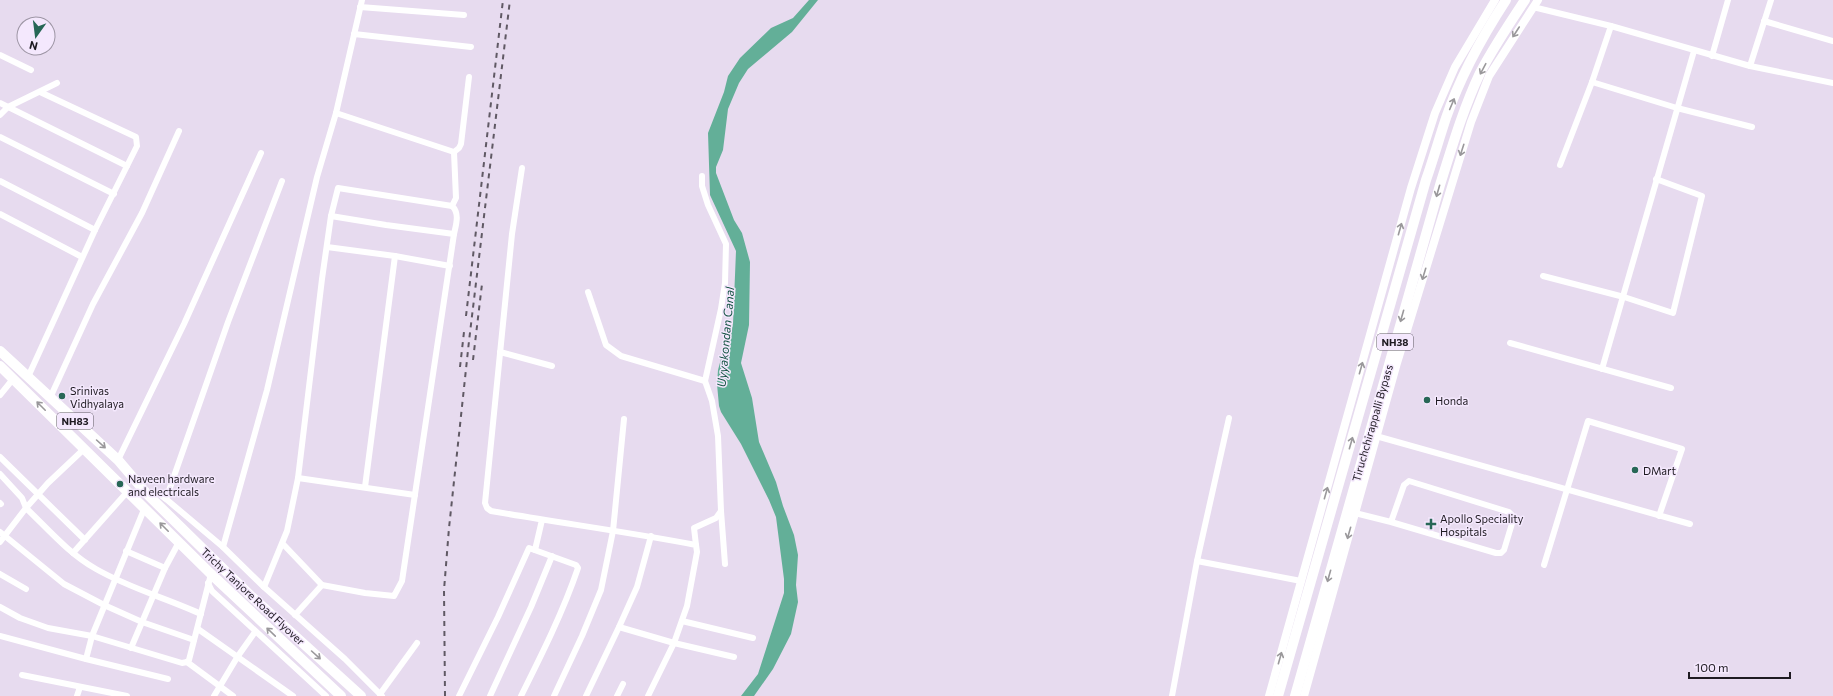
<svg xmlns="http://www.w3.org/2000/svg" width="1833" height="696" viewBox="0 0 1833 696" font-family="Commissioner,sans-serif">
	<rect width="100%" height="100%" fill="#e7dbef"/>
	<!-- water -->
	<path fill="#63af98" d="M809,0H818L792,32L748,69L739,83L728,109L723,150L716,167V173L734,220L742,233L750,262L749,325L741,363L752,398L759,442L776,482L783,506L794,535L798,555L796,585L798,602L791,634L773,669L754,696H741L758,674L784,593V579L776,517L769,500L741,444L721,412L719,406L717,384L718,370L725,344L733,324L736,251L710,195L708,133L724,92L728,76L740,58L771,28L793,18Z"/>
	<g fill="none" stroke-linecap="round" stroke-linejoin="round">
		<!-- minor -->
		<g stroke="#fff" stroke-width="6">
			<path d="M360,7L464,15"/>
			<path d="M1533,7L1611,26L1750,66L1771,0"/>
			<path d="M1764,21L1833,41"/>
			<path d="M354,34L471,47"/>
			<path d="M0,55L31,70"/>
			<path d="M1712,56L1728,0"/>
			<path d="M1750,66L1833,83"/>
			<path d="M1592,82L1677,108L1752,127"/>
			<path d="M0,103L127,166"/>
			<path d="M336,113L454,152L459,148L461,144L469,77"/>
			<path d="M0,115L8,107L57,83"/>
			<path d="M0,137L114,194"/>
			<path d="M1560,165L1592,82L1611,26"/>
			<path d="M522,168L512,234L485,503L487,508L491,511C560,523 628,532 696,545L697,552L687,606L674,643L648,696"/>
			<path d="M0,181L95,230"/>
			<path d="M452,206L456,198L454,152"/>
			<path d="M0,214L82,257"/>
			<path d="M331,216L386,225L454,234"/>
			<path d="M327,247L395,256L450,266"/>
			<path d="M1543,276L1624,297L1673,313L1702,196L1656,179"/>
			<path d="M588,292L606,345L621,356L705,381"/>
			<path d="M1510,343L1671,388"/>
			<path d="M500,352L552,366"/>
			<path d="M1602,369L1694,51"/>
			<path d="M28,377L95,230L137,146L136,137L40,92"/>
			<path d="M0,395L13,379"/>
			<path d="M50,398L93,304L142,213L179,131"/>
			<path d="M1376,436L1690,524"/>
			<path d="M0,457L85,540"/>
			<path d="M118,460L184,324L261,153"/>
			<path d="M0,474L22,498L26,508L48,483L84,449"/>
			<path d="M298,478L415,495"/>
			<path d="M365,487L395,256"/>
			<path d="M147,494L158,493L166,499L223,547L264,587L345,659L382,696"/>
			<path d="M166,499L228,322L282,181"/>
			<path d="M0,503L1,504"/>
			<path d="M721,511L725,564"/>
			<path d="M1355,513L1391,522L1404,485L1409,481L1509,512L1514,517L1504,550L1501,553H1496L1391,522"/>
			<path d="M0,532L64,584L104,605L142,622L194,640"/>
			<path d="M0,542L26,508C48,529 69,554 96,569C129,588 166,598 201,614"/>
			<path d="M696,545L694,528L716,518L721,511L718,436L712,401L705,381L721,309L725,283L726,244L708,205L702,186V176"/>
			<path d="M223,547L267,390L317,177L336,113L362,0"/>
			<path d="M535,550L542,520"/>
			<path d="M126,551L165,568"/>
			<path d="M73,553L128,491"/>
			<path d="M1197,561L1301,581"/>
			<path d="M1544,565L1588,421L1682,449L1659,516"/>
			<path d="M0,574L26,589"/>
			<path d="M208,583L212,591L326,696"/>
			<path d="M264,587L287,531L298,478L322,279L331,216L338,188L452,206C460,213 456,225 454,234L402,581L394,596L365,593L322,585L283,544"/>
			<path d="M0,607L20,618L48,628L92,636L182,663L187,662L189,660L211,574"/>
			<path d="M295,615L322,585"/>
			<path d="M682,621L753,638"/>
			<path d="M619,627L674,643L734,657"/>
			<path d="M198,629L293,696"/>
			<path d="M0,636L86,659L168,679"/>
			<path d="M131,648L165,568L179,542"/>
			<path d="M86,659L92,636L145,507"/>
			<path d="M187,662L233,696"/>
			<path d="M22,675L127,696"/>
			<path d="M380,694L417,643"/>
			<path d="M77,696L80,687"/>
			<path d="M214,696L238,656L255,632"/>
			<path d="M459,696L498,617L529,548L576,565L578,568C563,612 542,654 521,696"/>
			<path d="M490,696L531,607L552,556"/>
			<path d="M554,696L582,636L601,590L613,531L624,419"/>
			<path d="M586,696L619,627L637,587L651,536"/>
			<path d="M617,696L623,684"/>
			<path d="M1172,696L1197,561L1229,418"/>
		</g>
		<!-- tertiary -->
		<g stroke="#fff" stroke-width="8">
			<path d="M1269,696L1411,188L1435,113L1455,67L1495,0"/>
			<path d="M1304,696L1397,363L1471,122L1489,76L1538,0"/>
		</g>
		<!-- trunk -->
		<g stroke="#fff" stroke-width="10">
			<path d="M0,351L118,460L147,494L252,597L361,696"/>
			<path d="M0,366L211,574L341,696"/>
			<path d="M1278,696L1426,180C1433,160 1439,139 1446,118C1460,77 1482,37 1506,0"/>
			<path d="M1295,696L1440,185C1452,147 1463,109 1480,73C1493,48 1509,24 1525,0"/>
		</g>
		<!-- rail -->
		<g stroke="#605964" stroke-width="2" stroke-dasharray="5 5" stroke-linecap="butt">
			<path d="M466,316L503,0"/>
			<path d="M473,360L482,284"/>
			<path d="M460,367L464,332"/>
			<path d="M445,696L444,590L449,528L469,341L510,0"/>
		</g>
	</g>
	<!-- one-way arrows -->
	<defs><path id="oneway-shaft" d="M-6 0H5M1.5-3L5.5 0L1.5 3" fill="none" stroke-width="1.6" stroke-linecap="round" stroke-linejoin="round"/></defs>
	<g stroke="#9a989b">
		<use href="#oneway-shaft" transform="translate(1516 32) rotate(123)"/>
		<use href="#oneway-shaft" transform="translate(1483 69) rotate(118)"/>
		<use href="#oneway-shaft" transform="translate(1452 104) rotate(-67)"/>
		<use href="#oneway-shaft" transform="translate(1462 150) rotate(108)"/>
		<use href="#oneway-shaft" transform="translate(1438 191) rotate(106)"/>
		<use href="#oneway-shaft" transform="translate(1400 229) rotate(-74)"/>
		<use href="#oneway-shaft" transform="translate(1424 274) rotate(107)"/>
		<use href="#oneway-shaft" transform="translate(1402 316) rotate(106)"/>
		<use href="#oneway-shaft" transform="translate(1361 368) rotate(-74)"/>
		<use href="#oneway-shaft" transform="translate(41 406) rotate(-135)"/>
		<use href="#oneway-shaft" transform="translate(1351 443) rotate(-74)"/>
		<use href="#oneway-shaft" transform="translate(101 444) rotate(42)"/>
		<use href="#oneway-shaft" transform="translate(1326 493) rotate(-74)"/>
		<use href="#oneway-shaft" transform="translate(164 527) rotate(-135)"/>
		<use href="#oneway-shaft" transform="translate(1349 533) rotate(106)"/>
		<use href="#oneway-shaft" transform="translate(1329 576) rotate(106)"/>
		<use href="#oneway-shaft" transform="translate(271 632) rotate(-136)"/>
		<use href="#oneway-shaft" transform="translate(316 655) rotate(42)"/>
		<use href="#oneway-shaft" transform="translate(1280 658) rotate(-74)"/>
	</g>
	<!-- markers -->
	<g fill="#276756" stroke="#f4e8fd" stroke-width="1.5">
		<circle cx="62" cy="396" r="4"/>
		<circle cx="1427" cy="400" r="4"/>
		<circle cx="1635" cy="470" r="4"/>
		<circle cx="120" cy="484" r="4"/>
		<path d="M1429 518h4v4h4v4h-4v4h-4v-4h-4v-4h4z"/>
	</g>
	<g text-anchor="middle" dominant-baseline="central" stroke-width="3" stroke-linejoin="round" paint-order="stroke">
		<!-- shield labels -->
		<g fill="#f4e8fd" stroke="#5e5863" stroke-width="1">
			<rect x="1377" y="334" width="36" height="16" rx="3"/>
			<rect x="57" y="413" width="36" height="16" rx="3"/>
		</g>
		<g font-size="10" font-weight="bold" fill="#1e1a21">
			<text x="1395" y="342">NH38</text>
			<text x="75" y="421">NH83</text>
		</g>
		<!-- poi labels -->
		<g font-size="11" fill="#1e1a21" stroke="#f4e8fd" text-anchor="start">
			<text x="70" y="390">Srinivas<tspan x="70" dy="13">Vidhyalaya</tspan></text>
			<text x="1435" y="400">Honda</text>
			<text x="1643" y="470">DMart</text>
			<text x="128" y="478">Naveen hardware<tspan x="128" dy="13">and electricals</tspan></text>
			<text x="1440" y="518">Apollo Speciality<tspan x="1440" dy="13">Hospitals</tspan></text>
		</g>
		<!-- street labels -->
		<g font-size="11" fill="#1e1a21" stroke="#f4e8fd">
			<text transform="translate(1372 423) rotate(-74)">Tiruchchirappalli Bypass</text>
			<text transform="translate(253 596) rotate(43)">Trichy Tanjore Road Flyover</text>
		</g>
		<!-- water labels -->
		<g font-size="12" font-style="italic" fill="#175545" stroke="#f4e8fd">
			<text transform="translate(725 337) rotate(-85)">Uyyakondan Canal</text>
		</g>
	</g>
	<!-- north arrow -->
	<g transform="translate(36 36) rotate(194)"><circle r="19" fill="#f4e8fd" stroke="#9e96a5"/>
	<path d="M0-3L7 15L0 10L-7 15Z" fill="#276756"/>
	<text y="-6" font-size="11" font-weight="bold" text-anchor="middle" fill="#1e1a21">N</text>
	</g>
	<!-- scale -->
	<path d="M1689 672v6h101v-6" fill="none" stroke="#1e1a21" stroke-width="2"/>
	<text x="1695" y="672" font-size="12" fill="#1e1a21" stroke="#f4e8fd" stroke-width="3" paint-order="stroke">100 m</text>
</svg>
